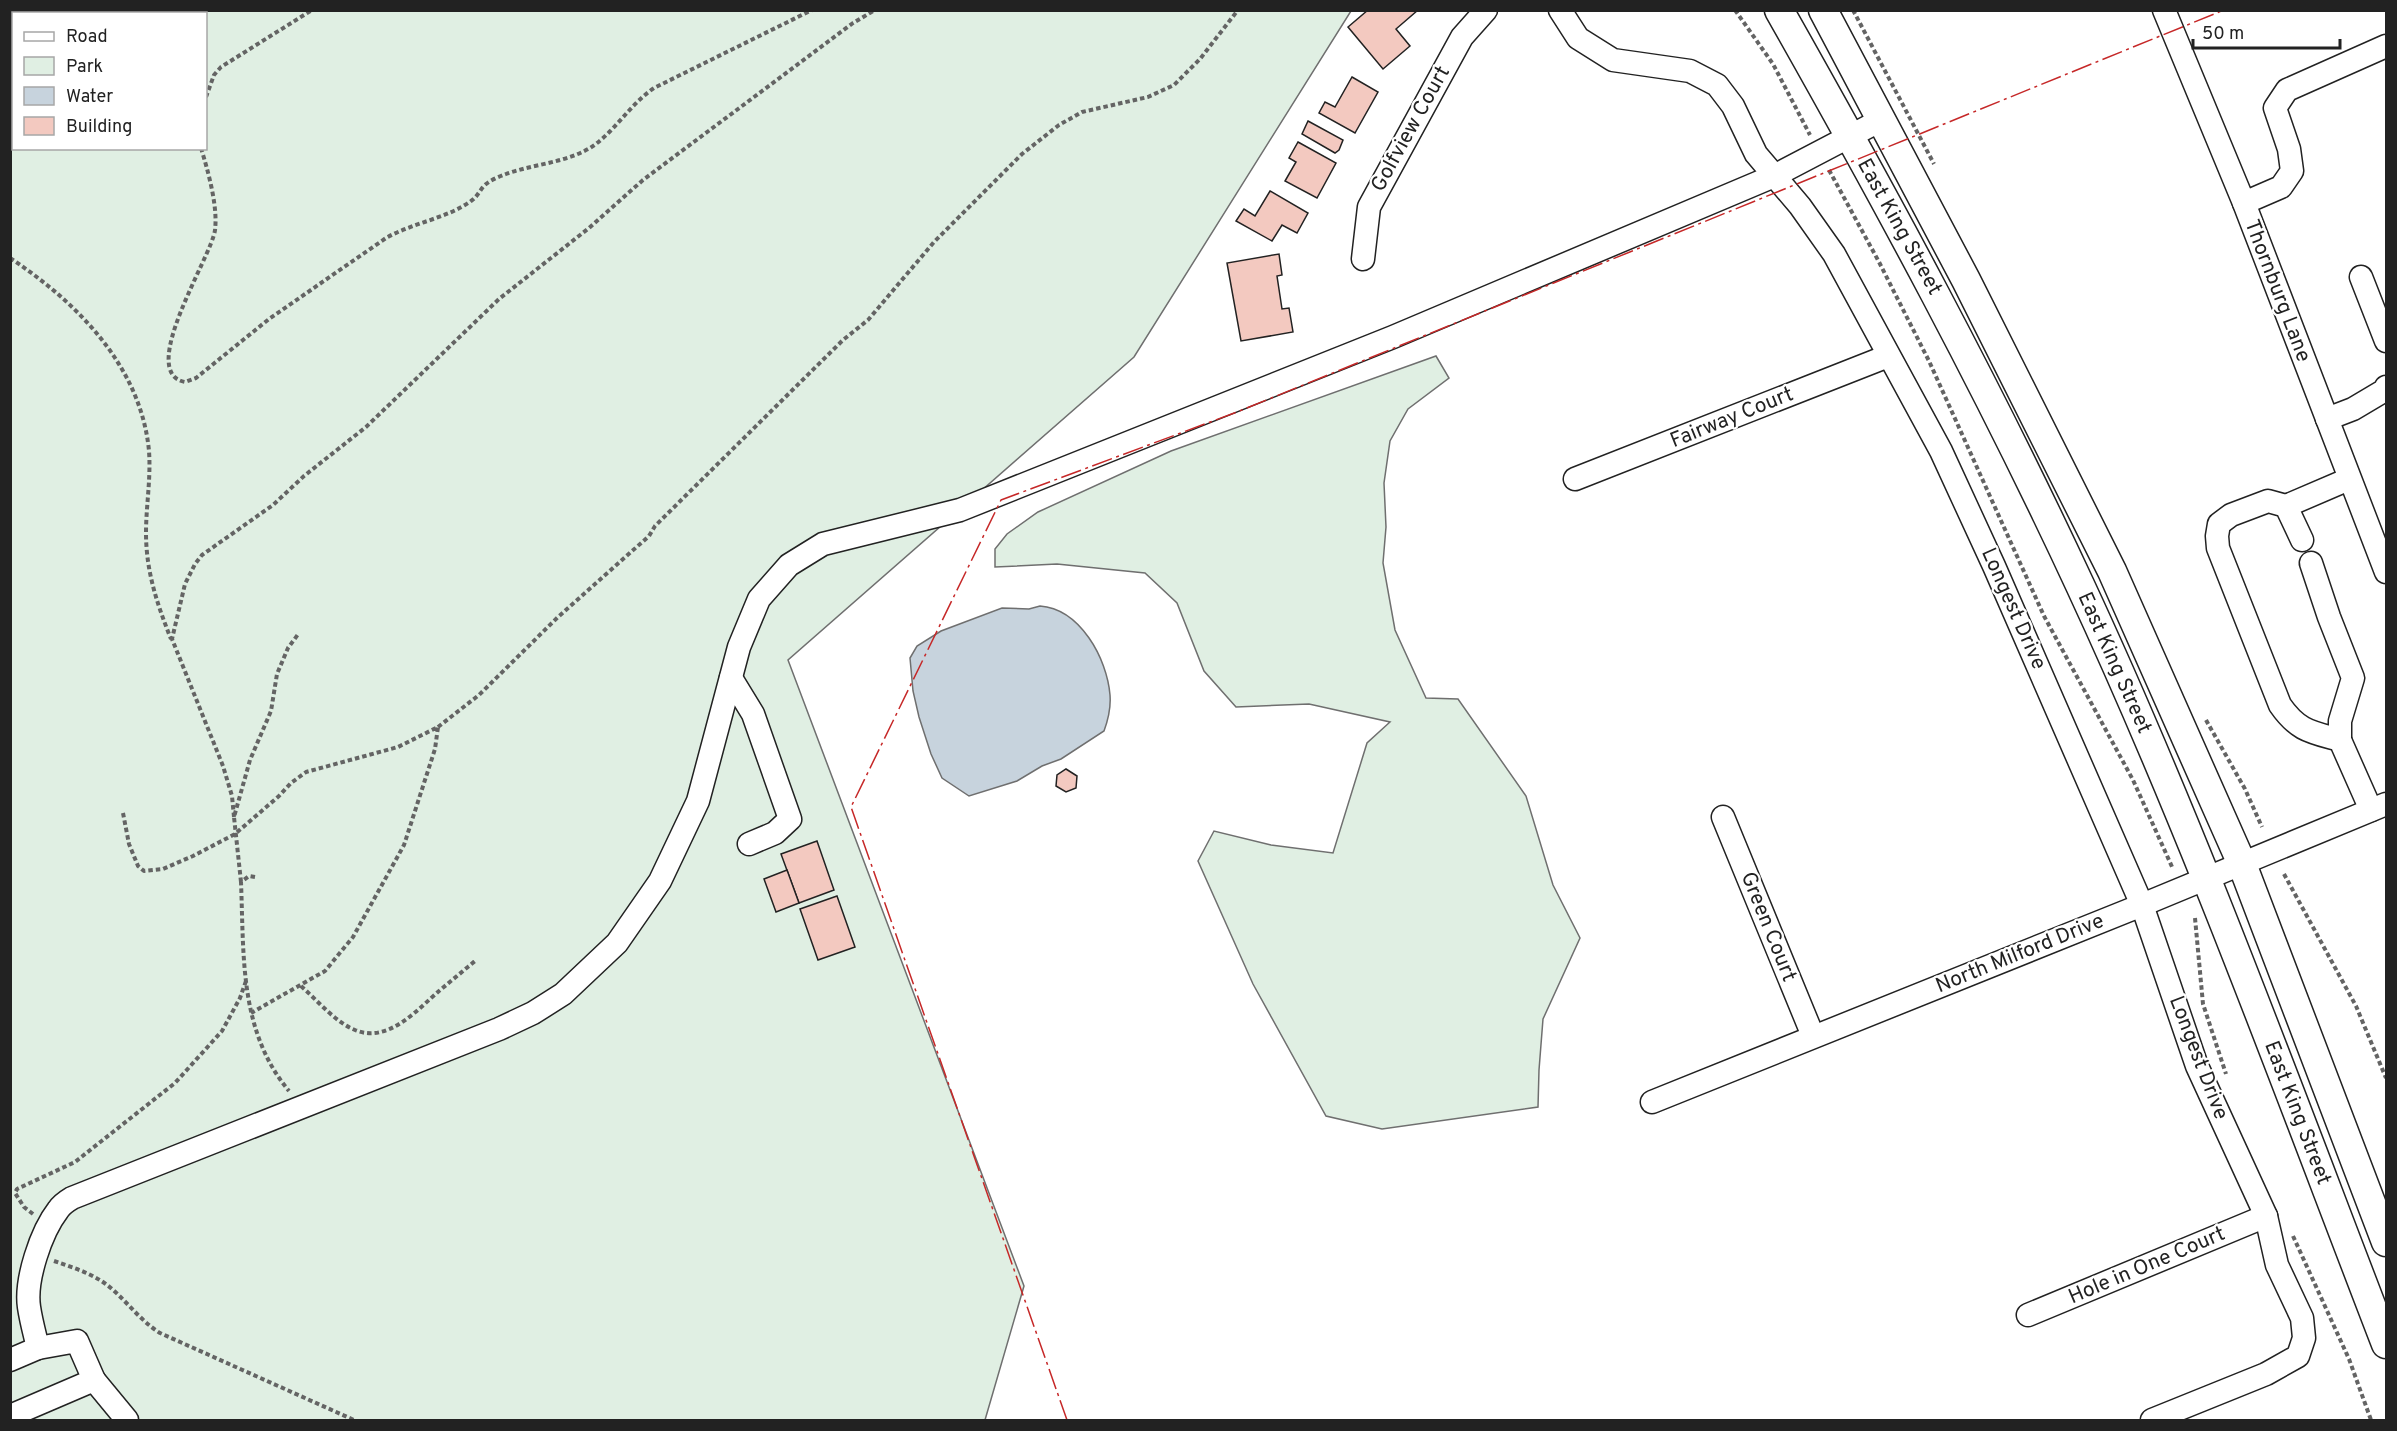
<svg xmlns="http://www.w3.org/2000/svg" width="2397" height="1431" viewBox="0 0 2397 1431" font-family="Overpass,sans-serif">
	<rect width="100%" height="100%" fill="#fff"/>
	<!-- green -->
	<g fill="#e0efe3" stroke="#6f6f6f" stroke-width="1.5" fill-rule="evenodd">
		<path d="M11,11H1351L1134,357L788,660L1024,1286L985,1420H11ZM14,14H206V148H14Z"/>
		<path d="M1436,356L1449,378L1408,409L1390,441L1384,483L1386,527L1383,563L1395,630L1426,698L1458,699L1526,796L1553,885L1580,938L1543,1019L1539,1070L1538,1107L1382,1129L1326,1116L1253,984L1198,861L1214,831L1271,845L1333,853L1367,743L1390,722L1309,704L1236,707L1204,671L1177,603L1145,573L1057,564L995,567V549L1007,534L1038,512L1171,451Z"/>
	</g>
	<!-- water -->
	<path fill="#c7d3dd" stroke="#6f6f6f" stroke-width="1.5" d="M1040,606C1080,609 1107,658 1110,695C1111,707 1108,720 1104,731L1061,759L1042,766L1017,781L969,796L942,778L931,754L919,717L913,691L910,658L917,646L941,631L1002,608L1029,609Z"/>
	<!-- building -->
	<g fill="#f3c9c0" stroke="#222" stroke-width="1.5">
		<path d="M1368,10H1418L1396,29L1410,46L1383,69L1348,27Z"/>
		<path d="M1352,77L1378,92L1355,133L1319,113L1325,102L1335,107Z"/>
		<path d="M1308,121L1343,140L1339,150L1335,153L1302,134Z"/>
		<path d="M1298,142L1336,163L1317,198L1285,181L1296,162L1289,158Z"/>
		<path d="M1270,191L1308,213L1297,233L1282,225L1272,241L1236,221L1244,209L1255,216Z"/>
		<path d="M1279,254L1282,275L1277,276L1282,309L1289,308L1293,332L1241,341L1227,263Z"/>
		<path d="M1066,769L1077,776L1076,788L1066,792L1056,786L1057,775Z"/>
		<path d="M817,841L834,890L799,903L781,854Z"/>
		<path d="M787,870L799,903L776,912L764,879Z"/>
		<path d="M837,896L855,947L818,960L800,909Z"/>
	</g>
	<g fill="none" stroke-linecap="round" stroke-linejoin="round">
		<!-- minor casing -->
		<g stroke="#222" stroke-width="25">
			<g id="minor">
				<path d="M1560,10L1578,38L1613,60L1690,71L1717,85L1733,106L1756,154L1800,206L1834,254L1941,451L1994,566L2142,905L2197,1066L2266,1216L2277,1265L2302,1318L2304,1338L2298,1356L2266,1374L2152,1420"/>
				<path d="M2164,10L2244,203L2386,572"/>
				<path d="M2244,203L2281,187L2292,171L2289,149L2275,108L2287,90L2386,46"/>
				<path d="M1363,259L1369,207L1462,37L1486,10"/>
				<path d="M2361,277L2386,341"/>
				<path d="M2327,419L2353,409L2385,390L2386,387"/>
				<path d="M1575,479L1888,356"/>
				<path d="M2286,506L2349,479"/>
				<path d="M2302,540L2286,506L2268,501L2231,515L2219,524L2217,536L2218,548L2280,705C2298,731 2311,732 2340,740L2371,810"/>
				<path d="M2311,563L2329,617L2353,678L2340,721V740"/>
				<path d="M731,678L753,714L790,819L775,833L749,844"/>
				<path d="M1723,817L1813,1036"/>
				<path d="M1652,1102L2142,905L2386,804"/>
				<path d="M2028,1315L2266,1216"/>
				<path d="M38,1348C35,1335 31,1321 29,1307C25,1280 41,1232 58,1210C61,1205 67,1201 72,1198L499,1029L533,1013L563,994L617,943L660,881L698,801L739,647L759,599L789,565L823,544L960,510L1393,337L1774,176L1881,120"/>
				<path d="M10,1360L38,1348L77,1341L94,1380L10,1416"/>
				<path d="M94,1380L127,1420"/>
			</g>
		</g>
		<!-- major casing -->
		<g stroke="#222" stroke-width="31">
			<g id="major">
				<path d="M1779,10C1886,199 1989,389 2080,585C2195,832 2288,1090 2386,1344"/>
				<path d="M1823,10L1966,280L2112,571L2242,864L2386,1242"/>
			</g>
		</g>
		<!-- path -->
		<g stroke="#646464" stroke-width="4" stroke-dasharray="4.5 3" stroke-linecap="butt">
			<path d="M1735,10L1773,64L1810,135"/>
			<path d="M1853,10L1934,164"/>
			<path d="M206,97L214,75L221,67L312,10"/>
			<path d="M201,148C208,171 218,206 215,230C212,256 136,373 185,382L196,378L269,319L386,238C412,223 448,218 471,201C476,198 479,192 483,187C488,181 498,177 506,174C534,164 564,163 590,148C615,132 629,105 654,88L812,10"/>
			<path d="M1829,170L1879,262L1929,361L2044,616L2133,780L2173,869"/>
			<path d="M10,258C78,303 141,367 149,451C151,479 146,506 146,533C146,571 157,604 171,639"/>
			<path d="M2206,720L2245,789L2262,827"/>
			<path d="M438,727L479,695L558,617L649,536L655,526L843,340L868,320L934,242L1022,154L1059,125L1082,112L1148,97L1174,85L1200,59L1238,10"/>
			<path d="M123,813L129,844L138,866L144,871L163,869L193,856L235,834L279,796L291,783L306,772L398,747L438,727L435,749L404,845L353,937L325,971L251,1013"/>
			<path d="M234,817L232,796L223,766L172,639L185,584L195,564L202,555L273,505L304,476L366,427L499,299L589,228L643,180L853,23L875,10"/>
			<path d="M2284,874L2356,1006L2386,1078"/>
			<path d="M255,877L249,876L241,882C244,956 239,1031 289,1091"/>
			<path d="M241,882L234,817L250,760L271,711L277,674L288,648L299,633"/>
			<path d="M2195,918L2203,1004L2226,1074"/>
			<path d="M301,986C318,1001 335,1022 355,1030C388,1044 418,1009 439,991C451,981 463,971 475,961"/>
			<path d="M33,1214L24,1207L15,1193L17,1189L75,1162L175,1083L222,1031L240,998L246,981"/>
			<path d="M2293,1236L2349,1359L2371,1420"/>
			<path d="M54,1261C74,1268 95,1274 112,1289C129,1304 141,1321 160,1333L354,1420"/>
		</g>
		<!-- minor -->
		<use href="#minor" stroke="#fff" stroke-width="22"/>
		<!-- major -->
		<use href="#major" stroke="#fff" stroke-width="28"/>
		<!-- power -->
		<path stroke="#c62828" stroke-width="1.5" stroke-dasharray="21 4.5 3 4.5" stroke-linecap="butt" d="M1067,1420L851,807L1001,500L1237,412L2224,10"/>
	</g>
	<g text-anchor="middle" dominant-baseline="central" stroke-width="4.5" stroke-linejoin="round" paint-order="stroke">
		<!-- street labels -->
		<g font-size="21" fill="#222" stroke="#fff">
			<text transform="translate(1411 129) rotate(-61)">Golfview Court</text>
			<text transform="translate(1899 227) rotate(61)">East King Street</text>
			<text transform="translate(2277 291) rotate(69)">Thornburg Lane</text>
			<text transform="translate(1732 418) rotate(-22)">Fairway Court</text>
			<text transform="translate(2013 609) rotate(66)">Longest Drive</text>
			<text transform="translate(2114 663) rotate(66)">East King Street</text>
			<text transform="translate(1768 927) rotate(68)">Green Court</text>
			<text transform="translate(2020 954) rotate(-22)">North Milford Drive</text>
			<text transform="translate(2198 1058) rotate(69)">Longest Drive</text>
			<text transform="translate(2297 1113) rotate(69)">East King Street</text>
			<text transform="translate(2147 1266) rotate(-23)">Hole in One Court</text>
		</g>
	</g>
	<!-- border -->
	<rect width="2397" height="1431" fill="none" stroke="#222222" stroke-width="24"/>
	<!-- legend -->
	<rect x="12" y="12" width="195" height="138" fill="#ffffff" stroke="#a7a7a7" stroke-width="1.5"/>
	<rect x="24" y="32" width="30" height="9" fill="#ffffff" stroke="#a7a7a7" stroke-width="1.5"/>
	<text x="66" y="42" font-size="18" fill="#222222">Road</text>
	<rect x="24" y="57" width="30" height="18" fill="#e0efe3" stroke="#a7a7a7" stroke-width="1.5"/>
	<text x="66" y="72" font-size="18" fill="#222222">Park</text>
	<rect x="24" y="87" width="30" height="18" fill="#c7d3dd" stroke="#a7a7a7" stroke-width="1.5"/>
	<text x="66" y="102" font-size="18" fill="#222222">Water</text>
	<rect x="24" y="117" width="30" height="18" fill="#f3c9c0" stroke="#a7a7a7" stroke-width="1.5"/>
	<text x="66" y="132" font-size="18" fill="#222222">Building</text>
	<!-- scale -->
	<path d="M2193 39v9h147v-9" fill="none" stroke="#222222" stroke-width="3"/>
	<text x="2202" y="39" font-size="18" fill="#222222" stroke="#ffffff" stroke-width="4.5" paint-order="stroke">50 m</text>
</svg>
